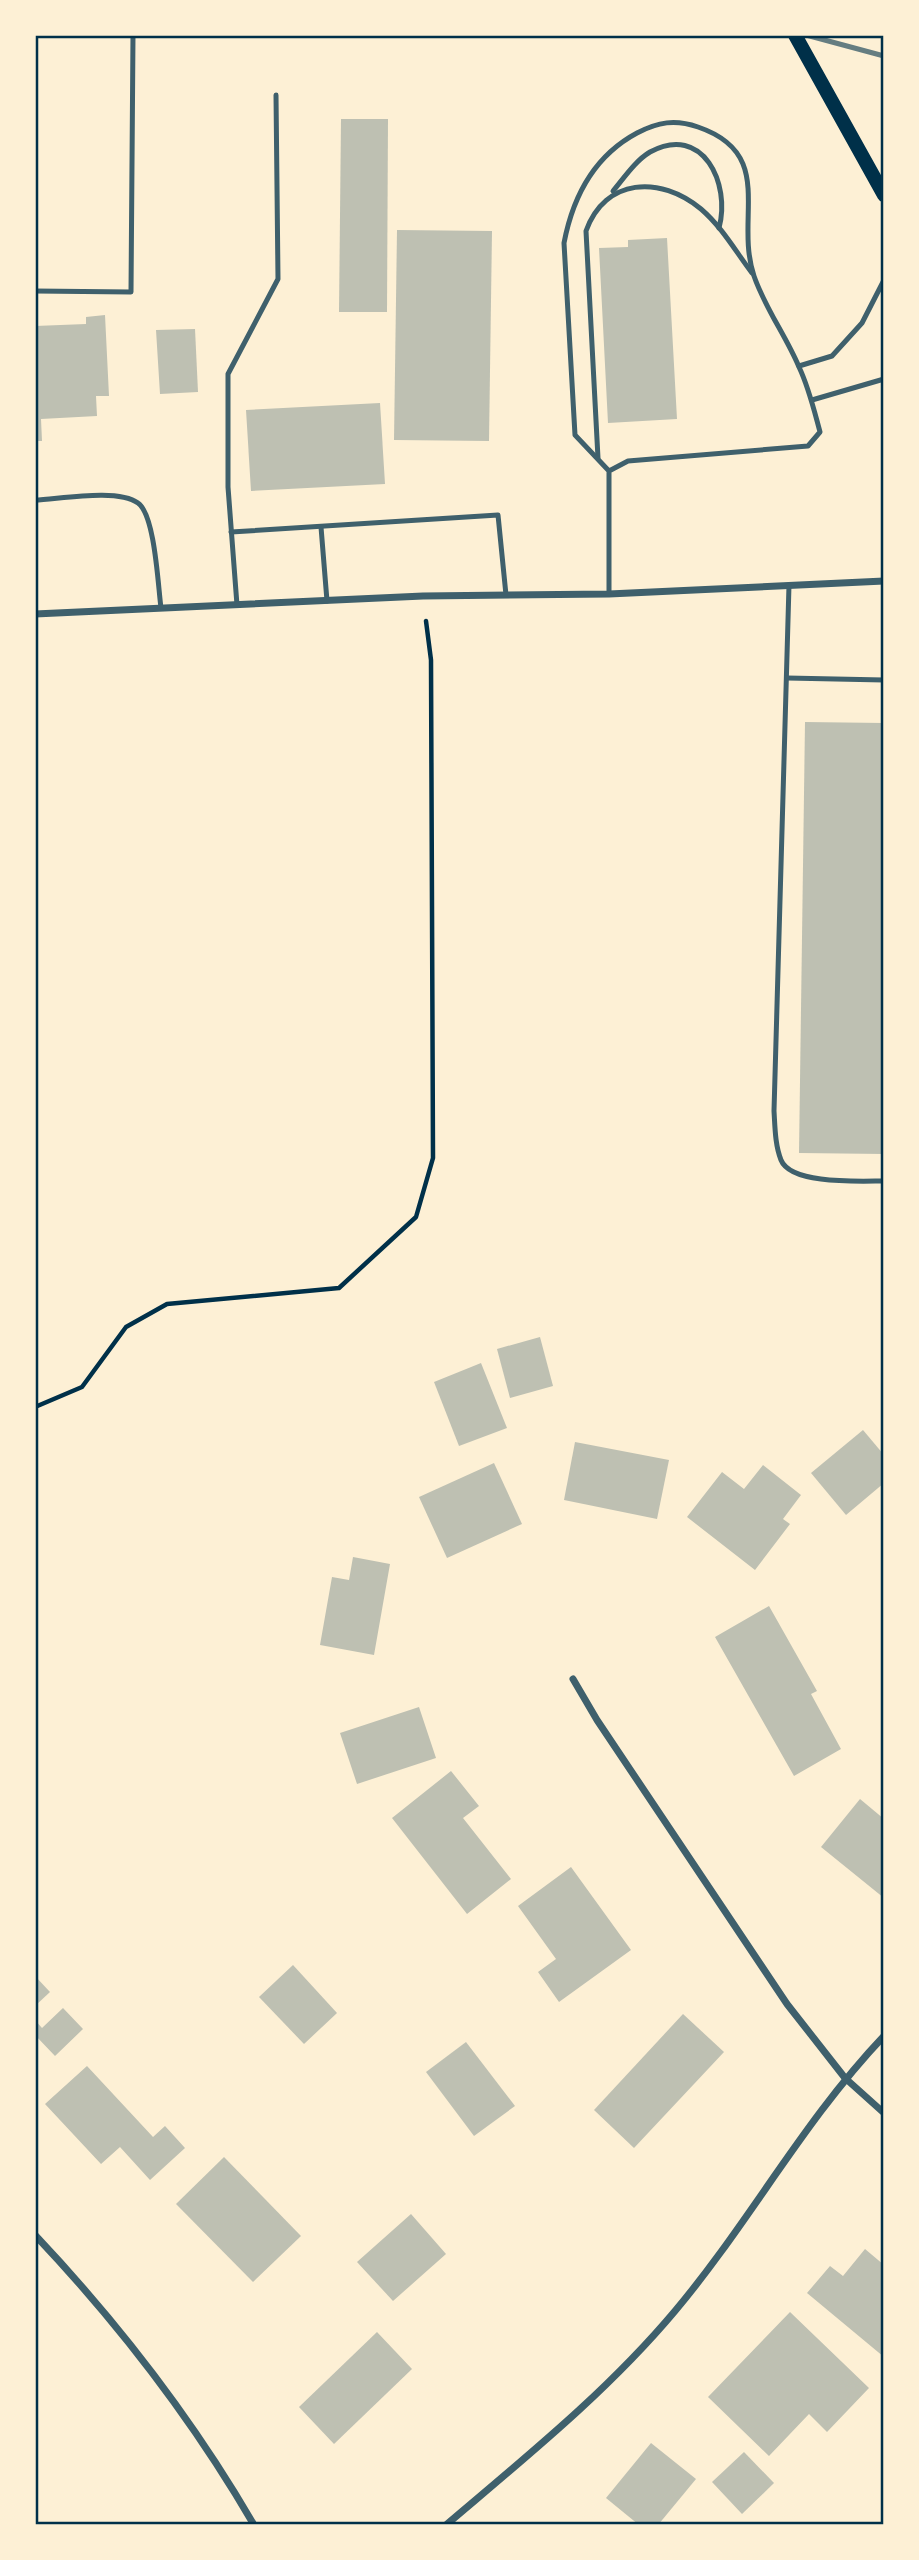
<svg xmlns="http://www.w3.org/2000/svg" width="919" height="2560" font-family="Barlow,sans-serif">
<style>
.building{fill:#bec0b2}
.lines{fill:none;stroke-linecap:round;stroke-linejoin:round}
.path{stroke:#003049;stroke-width:4.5}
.service{stroke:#3f606c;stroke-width:5}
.minor{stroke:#3f606c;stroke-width:7}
.secondary{stroke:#003049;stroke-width:14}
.rail{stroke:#657d81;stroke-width:5}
.neatline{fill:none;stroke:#003049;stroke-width:2.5}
</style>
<rect width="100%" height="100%" fill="#fdf0d5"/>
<g class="building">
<path d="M341,119H388L387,312H339Z"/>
<path d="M397,230L492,231L489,441L394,440Z"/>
<path d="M667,238L677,419L608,423L599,248L628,247V240Z"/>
<path d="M105,315L109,396H96L97,416L41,419L42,441H35V326L86,324V317Z"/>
<path d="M195,329L198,392L160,394L156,330Z"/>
<path d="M380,403L385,484L251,491L246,410Z"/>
<path d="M805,722L884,723V1154L799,1153Z"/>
<path d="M540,1337L553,1386L510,1398L497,1349Z"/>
<path d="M481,1363L507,1428L459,1446L434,1382Z"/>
<path d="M863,1430L884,1455V1483L846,1515L811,1473Z"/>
<path d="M575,1442L669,1460L657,1519L564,1500Z"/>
<path d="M494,1463L522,1524L447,1558L419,1497Z"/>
<path d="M763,1465L801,1495L783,1519L790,1524L755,1570L687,1517L722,1472L744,1489Z"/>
<path d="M353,1557L390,1564L374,1655L320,1645L332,1577L349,1580Z"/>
<path d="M769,1606L817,1691L811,1694L841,1749L794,1776L715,1637Z"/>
<path d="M419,1707L436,1758L357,1784L340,1733Z"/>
<path d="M451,1771L479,1806L463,1818L511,1879L467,1914L392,1818Z"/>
<path d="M860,1799L884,1819V1898L821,1847Z"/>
<path d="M571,1867L631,1950L559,2002L538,1972L556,1959L518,1906Z"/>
<path d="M293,1965L337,2013L304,2044L259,1997Z"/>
<path d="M35,1976L50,1992L35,2006Z"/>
<path d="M63,2008L83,2029L55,2056L35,2035V2020L42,2028Z"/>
<path d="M683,2014L724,2052L634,2148L594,2110Z"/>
<path d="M466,2042L515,2106L474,2136L426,2072Z"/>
<path d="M87,2066L153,2137L165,2126L185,2148L150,2180L120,2147L101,2164L45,2104Z"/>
<path d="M224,2157L301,2236L253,2282L176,2204Z"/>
<path d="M411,2214L446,2254L393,2301L357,2262Z"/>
<path d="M865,2249L884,2265V2357L807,2293L830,2266L843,2276Z"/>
<path d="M790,2312L869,2388L827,2432L809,2414L769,2456L708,2397Z"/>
<path d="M377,2332L412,2369L334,2444L299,2407Z"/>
<path d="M651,2443L696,2479L658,2525H639L606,2498Z"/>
<path d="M744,2452L774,2483L742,2514L712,2482Z"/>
</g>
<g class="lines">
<path class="path" d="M35,1407L82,1387L126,1327L167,1304L339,1288L416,1217L433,1158L431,660L426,621"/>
<g class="service">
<path d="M613,191C624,178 635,161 650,152C703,123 731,184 719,228"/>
<path d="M35,291L131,292L133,35"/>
<path d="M799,366L832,356L862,323L884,280"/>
<path d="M812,400L884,379"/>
<path d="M598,458L586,231C605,178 660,175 701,209C722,227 736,252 752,273"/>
<path d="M609,471L628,461L808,446L820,432C814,410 809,388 799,367C786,336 765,308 754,276C734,217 777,154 698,127C675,119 658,122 637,133C594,156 573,196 564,243L575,435L609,471V594"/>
<path d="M35,500C60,499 118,488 138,503C155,515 158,586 161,608"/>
<path d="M321,527L327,601"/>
<path d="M231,532L498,515L506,595"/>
<path d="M789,585L774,1111C775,1127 775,1145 781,1160C791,1185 861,1181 884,1181"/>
<path d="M237,605L228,487V374L278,279L276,95"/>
<path d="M787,678L884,680"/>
</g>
<g class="minor">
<path d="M35,614L423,596L609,594L884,581"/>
<path d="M573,1679L597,1720L787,2004L845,2078L884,2113"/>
<path d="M35,2235C119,2324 193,2420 254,2525"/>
<path d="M446,2525C526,2457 608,2391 675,2311C749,2223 804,2120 884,2036"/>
</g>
<path class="secondary" d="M795,35L884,195"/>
<path class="rail" d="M806,35L884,56"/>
</g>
<rect width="919" height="2560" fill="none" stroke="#fdf0d5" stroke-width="74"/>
<rect x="37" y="37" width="845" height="2486" class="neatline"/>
</svg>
